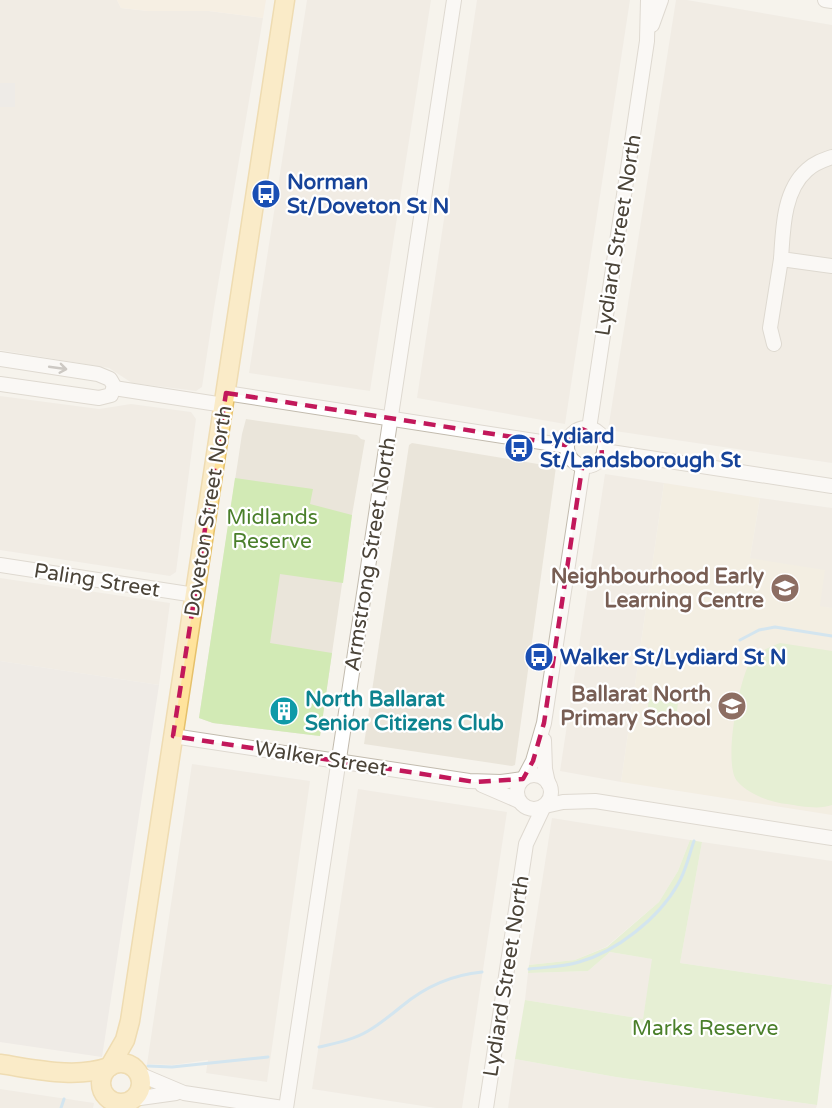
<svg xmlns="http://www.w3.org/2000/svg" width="832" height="1108" font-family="'Varela Round',sans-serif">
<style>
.residential{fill:#eae5da}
.commercial{fill:#f7ead8}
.industrial{fill:#e6e2dd}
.education{fill:#efe8d6}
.green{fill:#d2eab5}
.parking{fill:#e5e3e0}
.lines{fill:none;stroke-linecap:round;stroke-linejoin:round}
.stream{stroke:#a9d4f2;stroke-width:3}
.minor-casing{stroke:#c2bbae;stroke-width:16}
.major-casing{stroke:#e6c16a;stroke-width:21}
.minor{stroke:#fff;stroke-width:14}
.major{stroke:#ffe39c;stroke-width:18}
.oneway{stroke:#9c9892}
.marked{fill:none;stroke:#c2185b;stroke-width:4.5;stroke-dasharray:12 8;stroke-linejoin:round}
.labels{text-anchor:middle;stroke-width:4.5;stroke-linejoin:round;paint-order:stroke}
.transit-label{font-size:21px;font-weight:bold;fill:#164399;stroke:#fff;text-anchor:start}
.street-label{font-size:21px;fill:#4b4439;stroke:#fff}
.park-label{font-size:21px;fill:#4a7f2a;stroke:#fff}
.education-label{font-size:21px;font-weight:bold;fill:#785e54;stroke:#fff;text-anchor:end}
.culture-label{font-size:21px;font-weight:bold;fill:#0d838f;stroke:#fff;text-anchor:start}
</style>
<rect width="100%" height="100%" fill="#f6f3ec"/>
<g class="residential">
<path d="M0,0H117L121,8L148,11H209L263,18L214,308L202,387L196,391L132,383L109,368L0,350Z"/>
<path d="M307,0H431L370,391L249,373Z"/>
<path d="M477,0H630L565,424L417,398Z"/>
<path d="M676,0H687L832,25V463L608,430Z"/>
<path d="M0,396L99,409L131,404L191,412L196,419L176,572L170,576L0,550Z"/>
<path d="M246,419L357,435L361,439L365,440L352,515L320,736L213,723L199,718L242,434Z"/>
<path d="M412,443L556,467L515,765L512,766L364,744L409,445Z"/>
<path d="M605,474L664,483L621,782L560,771Z"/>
<path d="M760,498L832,508V608L820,607L750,558Z"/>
<path d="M0,578L170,603L159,685L0,661Z"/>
<path d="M192,764L310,781L267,1082L206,1073L208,1060L173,1065L147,1064Z"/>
<path d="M358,789L507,812L462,1108H436L312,1089Z"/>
<path d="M552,818L690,840L678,871L659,902L606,947L575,960L529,965Z"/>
<path d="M702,842L832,861V985L680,963Z"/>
<path d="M610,952L653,959L643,1019L525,1000L528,973L588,971Z"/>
<path d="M515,1059L616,1077L817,1105L816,1108H508Z"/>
<path d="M0,1089L94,1103L93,1108H0Z"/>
</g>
<path class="commercial" d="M117,0H266L263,18L209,11H148L121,8Z"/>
<path class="industrial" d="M0,661L159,685L102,1057L0,1042Z"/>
<path class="education" d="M664,483L760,498L750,558L825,570L820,606L832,608V815L621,782Z"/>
<g class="green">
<path d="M235,478L313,489L310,504L352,515L343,583L280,574L270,643L332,653L320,736L213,723L199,718Z"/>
<path d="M780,643L832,651V805C819,810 800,806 787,804C770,802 750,795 738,782C722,767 739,680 750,662C757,652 770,647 780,643Z"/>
<path d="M649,699L678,703L676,718L647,714Z"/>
<path d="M690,840L702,842L680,963L832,985L817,1105L616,1077L515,1059L525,1000L643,1019L652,959L610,952L588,971L528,973L529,965L575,960L607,947L659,902L678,871Z"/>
</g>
<rect class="parking" x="0" y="83" width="15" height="24"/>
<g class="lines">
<g class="stream">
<path d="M740,640L759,630L775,627L832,636"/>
<path d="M529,969C546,967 563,967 579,962C616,952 659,918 678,884C686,871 689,855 694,841"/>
<path d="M319,1047C336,1043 353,1040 368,1031C380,1024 391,1015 402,1006C426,986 451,975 482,972"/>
<path d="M148,1066L172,1067L268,1057"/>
<path d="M61,1108L64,1099"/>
</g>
<g class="minor-casing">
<g id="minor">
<path d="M825,0L832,1"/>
<path d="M652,25L661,0"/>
<path d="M832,157C823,160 814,163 807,170C783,191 783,230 781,259L832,266"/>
<path d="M774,344L770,328L781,259"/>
<path d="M0,359L98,374L110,379L114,386L111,395L99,398L0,384"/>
<path d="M114,388L224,405"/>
<path d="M226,393L567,446"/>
<circle cx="586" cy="447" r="19"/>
<path d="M589,429L647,41L648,0"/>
<path d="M604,451L832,486"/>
<path d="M0,565L195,595"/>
<path d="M173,736L469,781L501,782L523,779"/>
<path d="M544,740L545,769L548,783"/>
<circle cx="534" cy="792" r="17"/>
<path d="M524,778L533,761L544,723L583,466"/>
<path d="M482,785L519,801"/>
<path d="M545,806L563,802L595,801L832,838"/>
<path d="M139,1074L184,1093L283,1108"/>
<path d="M133,1099L176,1093"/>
<path d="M286,1108L454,0"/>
<path d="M486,1108L526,844L544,806"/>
</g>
</g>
<g class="major-casing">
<g id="major">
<circle cx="121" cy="1083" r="20"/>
<path d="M0,1064C35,1069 75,1079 109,1067"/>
<path d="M110,1066L125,1040L130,1021L285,0"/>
</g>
</g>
<use href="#minor" class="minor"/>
<use href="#major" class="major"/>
</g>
<defs><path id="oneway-shaft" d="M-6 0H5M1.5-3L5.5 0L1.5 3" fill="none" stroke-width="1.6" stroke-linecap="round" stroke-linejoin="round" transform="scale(1.5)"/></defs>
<use class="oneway" href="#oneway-shaft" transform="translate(58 368) rotate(8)"/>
<path d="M0 0H832V1108H0ZM226,393L565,445L582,429L601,437L602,457L582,468L544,723L533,761L523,779L475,782L173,736Z" fill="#f6f3ec" fill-opacity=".55" fill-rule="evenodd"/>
<path class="marked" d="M226,393L565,445L582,429L601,437L602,457L582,468L544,723L533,761L523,779L475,782L173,736Z"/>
<defs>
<g id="bus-disc" transform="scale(1.5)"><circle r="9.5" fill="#1a4fb4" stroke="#fff"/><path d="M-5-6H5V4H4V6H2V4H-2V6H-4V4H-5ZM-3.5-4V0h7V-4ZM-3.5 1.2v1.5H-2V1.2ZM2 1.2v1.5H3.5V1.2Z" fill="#fff"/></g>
<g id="school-disc" transform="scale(1.5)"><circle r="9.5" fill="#8d6e63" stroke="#fff"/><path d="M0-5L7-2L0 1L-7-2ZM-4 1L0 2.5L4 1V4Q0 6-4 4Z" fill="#fff"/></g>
<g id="building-disc" transform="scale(1.5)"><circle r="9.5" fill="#0f9aa8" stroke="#fff"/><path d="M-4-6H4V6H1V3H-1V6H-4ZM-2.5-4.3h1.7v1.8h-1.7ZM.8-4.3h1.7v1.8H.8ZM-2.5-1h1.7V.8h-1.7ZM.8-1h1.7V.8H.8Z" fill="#fff"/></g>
</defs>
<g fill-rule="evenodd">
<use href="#bus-disc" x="266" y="194"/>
<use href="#bus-disc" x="519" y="448"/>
<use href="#school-disc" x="785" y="588"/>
<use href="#bus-disc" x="539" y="657"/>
<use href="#school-disc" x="732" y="706"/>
<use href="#building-disc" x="284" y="711"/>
</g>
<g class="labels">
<g class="transit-label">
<text x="287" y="189">Norman<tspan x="287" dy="24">St/Doveton St N</tspan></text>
<text x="540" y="443">Lydiard<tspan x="540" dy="24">St/Landsborough St</tspan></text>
<text x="560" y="664">Walker St/Lydiard St N</text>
</g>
<g class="street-label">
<text transform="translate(618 235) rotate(-81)" y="7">Lydiard Street North</text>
<text transform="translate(208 511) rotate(-81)" y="7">Doveton Street North</text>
<text transform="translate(370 554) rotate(-81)" y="7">Armstrong Street North</text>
<text transform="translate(97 580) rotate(9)" y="7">Paling Street</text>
<text transform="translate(321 758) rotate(9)" y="7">Walker Street</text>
<text transform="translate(506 976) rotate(-81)" y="7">Lydiard Street North</text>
</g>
<g class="park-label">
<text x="272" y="524">Midlands<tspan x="272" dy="24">Reserve</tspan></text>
<text x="705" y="1035">Marks Reserve</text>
</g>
<g class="education-label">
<text x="764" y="583">Neighbourhood Early<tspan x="764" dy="24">Learning Centre</tspan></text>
<text x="711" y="701">Ballarat North<tspan x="711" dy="24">Primary School</tspan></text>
</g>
<g class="culture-label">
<text x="305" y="706">North Ballarat<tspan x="305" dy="24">Senior Citizens Club</tspan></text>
</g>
</g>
</svg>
